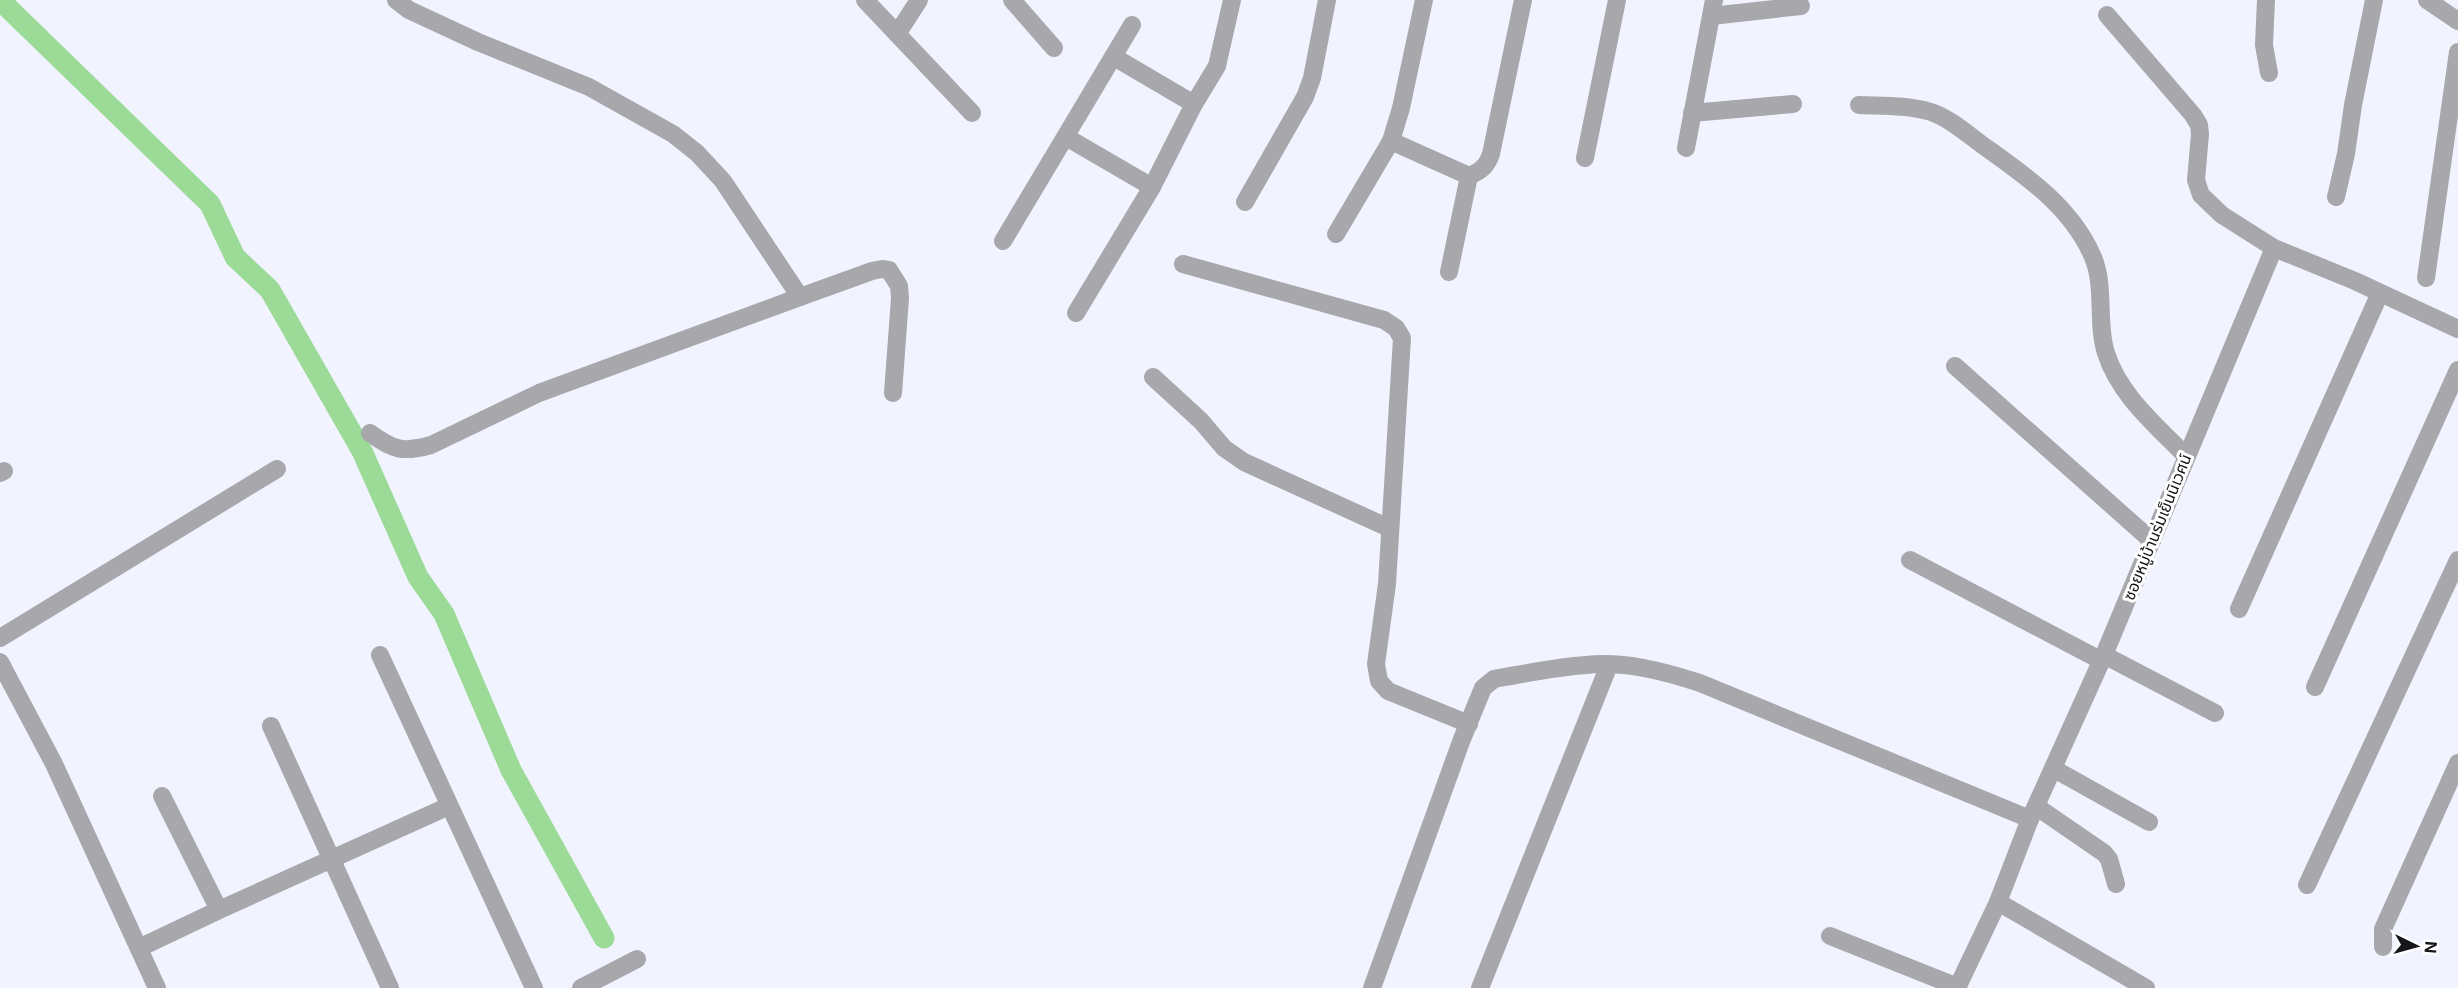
<svg xmlns="http://www.w3.org/2000/svg" width="2458" height="988" font-family="Inter,'Noto Sans Thai',sans-serif">
<style>
.lines{fill:none;stroke-linecap:round;stroke-linejoin:round}
.canal{stroke:#9cda98;stroke-width:21}
.minor{stroke:#a7a7ac;stroke-width:18}
.labels{text-anchor:middle;stroke-width:6;stroke-linejoin:round;paint-order:stroke}
.street-label{font-size:16px;fill:#151619;stroke:#fff}
</style>
<rect width="100%" height="100%" fill="#f1f4ff"/>
<g class="lines">
<path class="canal" d="M0,0L210,204L235,257L270,290L362,451L418,577L444,614L511,770L604,938"/>
<g class="minor">
<path d="M396,0L409,10L478,42L589,87L673,134L697,153L723,181L800,297L872,271L882,269L889,270L899,286L900,298L893,393"/>
<path d="M865,0L972,113"/>
<path d="M1012,0L1054,48"/>
<path d="M1424,0L1401,108L1391,141L1469,176C1481,171 1487,166 1491,154L1523,0"/>
<path d="M2266,0L2264,45L2269,73"/>
<path d="M2427,0L2458,21"/>
<path d="M2107,15L2193,115L2199,125L2200,134L2196,180L2201,195L2222,215L2274,248"/>
<path d="M1711,16L1801,6"/>
<path d="M897,34L919,0"/>
<path d="M1114,57L1194,104"/>
<path d="M1859,105C1882,106 1908,105 1931,112C1949,118 1966,133 1981,144C2023,174 2070,205 2092,255C2106,285 2096,322 2106,353C2119,395 2157,426 2186,456"/>
<path d="M1692,113L1793,104"/>
<path d="M1066,137L1152,187L1194,104L1217,66L1232,0"/>
<path d="M1686,148L1714,0"/>
<path d="M1585,158L1617,0"/>
<path d="M2336,197L2346,154L2353,105L2374,0"/>
<path d="M1245,202L1305,97L1312,78L1327,0"/>
<path d="M1336,234L1391,141"/>
<path d="M1003,241L1132,25"/>
<path d="M1183,264L1384,320L1396,328L1402,338L1387,584L1376,664L1379,681L1388,691L1469,724"/>
<path d="M1449,272L1469,176"/>
<path d="M2426,278L2458,52"/>
<path d="M1076,313L1152,187"/>
<path d="M1955,366L2152,541"/>
<path d="M1153,377L1201,421L1224,448L1244,462L1389,528"/>
<path d="M370,433C393,450 403,453 431,445L539,393L800,297"/>
<path d="M0,473L4,471"/>
<path d="M1910,560L2102,661"/>
<path d="M2239,609L2380,293"/>
<path d="M0,638L277,469"/>
<path d="M380,655L534,988"/>
<path d="M2104,655L2215,713"/>
<path d="M0,662L54,764L157,988"/>
<path d="M2315,687L2458,370"/>
<path d="M271,726L390,988"/>
<path d="M2054,769L2149,822"/>
<path d="M2037,807L2104,853L2109,859L2116,884"/>
<path d="M2307,885L2458,560"/>
<path d="M1998,902L2146,988"/>
<path d="M219,910L449,806"/>
<path d="M1830,936L1958,987"/>
<path d="M2383,947V929L2458,763"/>
<path d="M139,948L219,910L162,796"/>
<path d="M581,988L637,959"/>
<path d="M1372,988L1462,739L1483,688L1494,679C1524,674 1555,667 1586,665C1625,661 1663,671 1700,683L2030,819"/>
<path d="M1480,988L1609,665"/>
<path d="M1957,988L1998,902L2030,819L2104,655L2274,248L2355,281L2458,329"/>
</g>
</g>
<g class="labels">
<g class="street-label">
<text transform="translate(2157 527) rotate(-68)" y="6">ซอยหมู่บ้านร่มเย็นนิเวศน์</text>
</g>
</g>
<g transform="translate(2416 946) rotate(95)" stroke="#ffffff" stroke-width="4.5" paint-order="stroke">
<path d="M0-4.5L10 22L0 15L-10 22Z" fill="#151619"/>
<text y="-9" font-size="16" font-weight="bold" text-anchor="middle" fill="#151619">N</text>
</g>
</svg>
